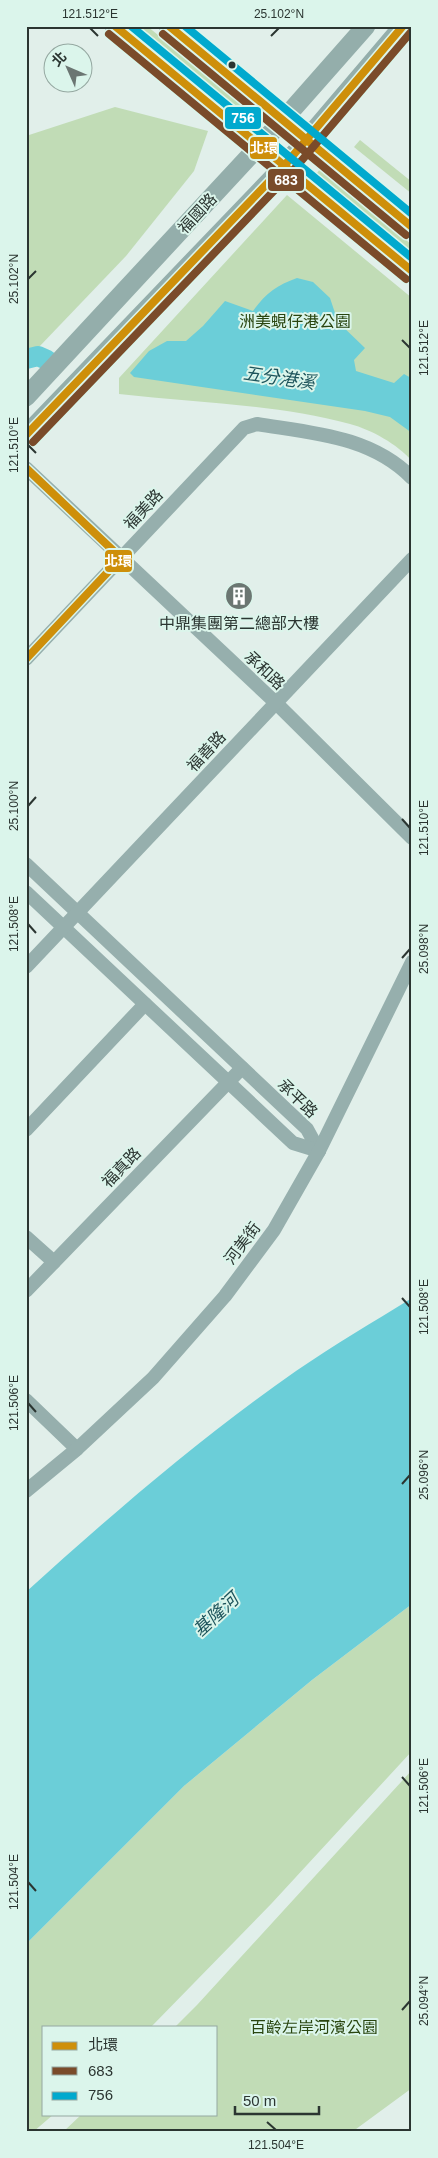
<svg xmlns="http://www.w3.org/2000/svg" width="438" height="2158" font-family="Arial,'Noto Sans TC',sans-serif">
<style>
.green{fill:#c1dcb6}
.water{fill:#6bced8}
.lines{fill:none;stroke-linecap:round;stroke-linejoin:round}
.stream{stroke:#6bced8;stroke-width:3}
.river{stroke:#6bced8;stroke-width:20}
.street{stroke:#96afad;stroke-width:14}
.secondary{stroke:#94aeab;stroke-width:19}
.primary{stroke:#9ab3ae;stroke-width:21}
.bus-1-casing{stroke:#dbf5eb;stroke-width:11}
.bus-2-casing{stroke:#dbf5eb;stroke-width:11}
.bus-3-casing{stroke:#dbf5eb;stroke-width:11}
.bus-1{stroke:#ce8f0a;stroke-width:8}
.bus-2{stroke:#7a4b2a;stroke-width:8}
.bus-3{stroke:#00a9ce;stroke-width:8}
.ticks{fill:none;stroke:#2b3531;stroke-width:2}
.bus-dot{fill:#2b3531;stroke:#dbf5eb;stroke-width:2}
.labels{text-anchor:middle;stroke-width:4;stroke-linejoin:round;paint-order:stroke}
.street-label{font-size:16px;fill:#2b3531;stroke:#dbf5eb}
.park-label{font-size:16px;fill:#29450f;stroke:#dbf5eb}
.poi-label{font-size:16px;fill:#2b3531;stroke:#dbf5eb}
.water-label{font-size:18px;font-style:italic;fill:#1d545b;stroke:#dbf5eb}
.line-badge{stroke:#dbf5eb;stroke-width:2}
.badge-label{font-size:14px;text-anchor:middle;font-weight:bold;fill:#fff}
.neatline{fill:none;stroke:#2b3531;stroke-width:2}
.ticks-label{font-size:12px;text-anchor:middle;fill:#2b3531}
</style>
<rect width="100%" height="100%" fill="#e1efea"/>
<g class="green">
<path d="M139,26H147L247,108L243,112Z"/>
<path d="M115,107L208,131L194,171L126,256L38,348L26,349V136Z"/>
<path d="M360,140L412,182V194L354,147Z"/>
<path d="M320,169L412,245V253L317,173Z"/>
<path d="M287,195L412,298V461C397,444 372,430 350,424C275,404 196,403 119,394V378Z"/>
<path d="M412,1604V1751L272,1903L151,2027H44V2114H54L33,2132H26V1944L184,1786L312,1680Z"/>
<path d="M412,1770V2088L352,2132H63L82,2114H216V2027H175L197,2005Z"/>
</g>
<g class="water">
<path d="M297,278L313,282L330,298L338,322L365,348L354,360L356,371L394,383L404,374L411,378L412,433L390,417L365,411L134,377L130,373L149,351L167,341H186L203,326L225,301L253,311C265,294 277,285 297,278Z"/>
<path d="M412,1298V1604L312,1680L184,1786L26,1944V1592C112,1514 201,1437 296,1371C334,1345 373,1322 412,1298Z"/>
</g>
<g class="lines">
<path class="stream" d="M26,369L38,356"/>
<path class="river" d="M26,359L38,356L47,360"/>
<g class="street">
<path d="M26,468L276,703L412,838"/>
<path d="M26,659L244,428L257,424C312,433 371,436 412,478"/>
<path d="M26,864L307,1129L319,1151"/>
<path d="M26,892L293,1143L319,1151"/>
<path d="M26,967L412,559"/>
<path d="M26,1130L145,1004"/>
<path d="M26,1237L54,1262"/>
<path d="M26,1291L242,1068"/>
<path d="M26,1400L77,1449"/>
<path d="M26,1491L77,1449L153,1378L225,1296L274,1230L319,1151L412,962"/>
</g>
<g class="secondary">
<path d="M26,397L283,120L366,26"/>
<path d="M26,435L284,166L403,26"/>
</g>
<g class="primary">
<path d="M115,26L412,271"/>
<path d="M169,26L412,227"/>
</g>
<g class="bus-1-casing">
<g id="bus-1">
<path d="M115,26L412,271"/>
<path d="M169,26L412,227"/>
<path d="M26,435L284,166L403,26"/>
<path d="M26,468L121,558L26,659"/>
</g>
</g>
<g class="bus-2-casing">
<g id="bus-2">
<path d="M109,34L406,279"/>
<path d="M163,34L406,235"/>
<path d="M33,442L291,173L411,32"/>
</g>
</g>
<g class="bus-3-casing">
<g id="bus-3">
<path d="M131,26L412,258"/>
<path d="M185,26L412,214"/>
</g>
</g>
<use href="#bus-1" class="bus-1"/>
<use href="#bus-2" class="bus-2"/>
<use href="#bus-3" class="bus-3"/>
</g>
<path class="ticks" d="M90,28L98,36M271,36L279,28M28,279L36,271M402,340L410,348M28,445L36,453M28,806L36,797M402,819L410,828M28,924L36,933M402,958L410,949M402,1298L410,1307M28,1403L36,1412M402,1484L410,1475M402,1777L410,1786M28,1882L36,1891M402,2010L410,2001M267,2122L276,2130"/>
<defs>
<g id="building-disc" transform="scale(1.4375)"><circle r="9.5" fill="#6b7672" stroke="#dbf5eb"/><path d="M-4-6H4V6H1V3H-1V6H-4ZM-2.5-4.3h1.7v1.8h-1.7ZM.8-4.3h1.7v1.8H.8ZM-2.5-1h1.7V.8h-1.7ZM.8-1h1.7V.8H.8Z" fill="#fff"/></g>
</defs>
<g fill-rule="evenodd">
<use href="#building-disc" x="239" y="596"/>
</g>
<circle class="bus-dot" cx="232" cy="65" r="4.5"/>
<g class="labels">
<g class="street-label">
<text transform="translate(197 213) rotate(-47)" y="6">福國路</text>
<text transform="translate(143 509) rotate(-47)" y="6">福美路</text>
<text transform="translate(265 670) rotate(43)" y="6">承和路</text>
<text transform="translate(206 751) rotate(-47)" y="6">福善路</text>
<text transform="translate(298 1098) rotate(44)" y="6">承平路</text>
<text transform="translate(121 1167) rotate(-46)" y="6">福真路</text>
<text transform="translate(242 1243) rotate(-53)" y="6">河美街</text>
</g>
<g class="park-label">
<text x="295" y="327">洲美蜆仔港公園</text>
<text x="314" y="2033">百齡左岸河濱公園</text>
</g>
<g class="poi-label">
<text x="239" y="629">中鼎集團第二總部大樓</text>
</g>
<g class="water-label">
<text transform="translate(279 378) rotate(8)" y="6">五分港溪</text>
<text transform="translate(216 1615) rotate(-43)" y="6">基隆河</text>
</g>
</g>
<g class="line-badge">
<rect x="224" y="106" width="38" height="24" rx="5" fill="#00a9ce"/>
<rect x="249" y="136" width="29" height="24" rx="5" fill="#ce8f0a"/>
<rect x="267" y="168" width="38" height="24" rx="5" fill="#7a4b2a"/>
<rect x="104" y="549" width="29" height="24" rx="5" fill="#ce8f0a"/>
</g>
<g class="badge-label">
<text x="243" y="123">756</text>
<text x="264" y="153">北環</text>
<text x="286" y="185">683</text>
<text x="118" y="566">北環</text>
</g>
<rect width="438" height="2158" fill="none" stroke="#dbf5eb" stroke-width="55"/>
<rect x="42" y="2026" width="175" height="90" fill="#dbf5eb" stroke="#95a8a1"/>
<rect x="52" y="2042" width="25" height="8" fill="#ce8f0a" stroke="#95a8a1"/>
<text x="88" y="2050" font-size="15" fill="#2b3531">北環</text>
<rect x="52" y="2067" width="25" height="8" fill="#7a4b2a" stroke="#95a8a1"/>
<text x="88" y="2076" font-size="15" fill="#2b3531">683</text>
<rect x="52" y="2092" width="25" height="8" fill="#00a9ce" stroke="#95a8a1"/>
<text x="88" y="2100" font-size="15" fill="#2b3531">756</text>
<g transform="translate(68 68) rotate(315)"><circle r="24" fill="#dbf5eb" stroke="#95a8a1"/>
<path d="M0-4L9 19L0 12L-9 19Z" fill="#6b7672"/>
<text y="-8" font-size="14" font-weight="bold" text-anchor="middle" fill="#2b3531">北</text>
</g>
<path d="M235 2106v8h84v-8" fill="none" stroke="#2b3531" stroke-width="2.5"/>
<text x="243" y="2106" font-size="15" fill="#2b3531" stroke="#dbf5eb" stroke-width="4" paint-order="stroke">50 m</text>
<rect x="28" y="28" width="382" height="2102" class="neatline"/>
<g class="ticks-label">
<text x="90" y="18">121.512°E</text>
<text x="279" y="18">25.102°N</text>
<text transform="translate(14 279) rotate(-90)" y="4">25.102°N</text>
<text transform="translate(424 348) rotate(-90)" y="4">121.512°E</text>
<text transform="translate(14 445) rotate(-90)" y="4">121.510°E</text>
<text transform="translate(14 806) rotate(-90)" y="4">25.100°N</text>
<text transform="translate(424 828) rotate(-90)" y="4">121.510°E</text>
<text transform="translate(14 924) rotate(-90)" y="4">121.508°E</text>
<text transform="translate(424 949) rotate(-90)" y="4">25.098°N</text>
<text transform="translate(424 1307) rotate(-90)" y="4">121.508°E</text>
<text transform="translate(14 1403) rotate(-90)" y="4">121.506°E</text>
<text transform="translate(424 1475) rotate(-90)" y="4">25.096°N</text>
<text transform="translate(424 1786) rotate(-90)" y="4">121.506°E</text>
<text transform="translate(14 1882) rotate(-90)" y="4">121.504°E</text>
<text transform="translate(424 2001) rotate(-90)" y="4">25.094°N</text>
<text x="276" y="2149">121.504°E</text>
</g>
</svg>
